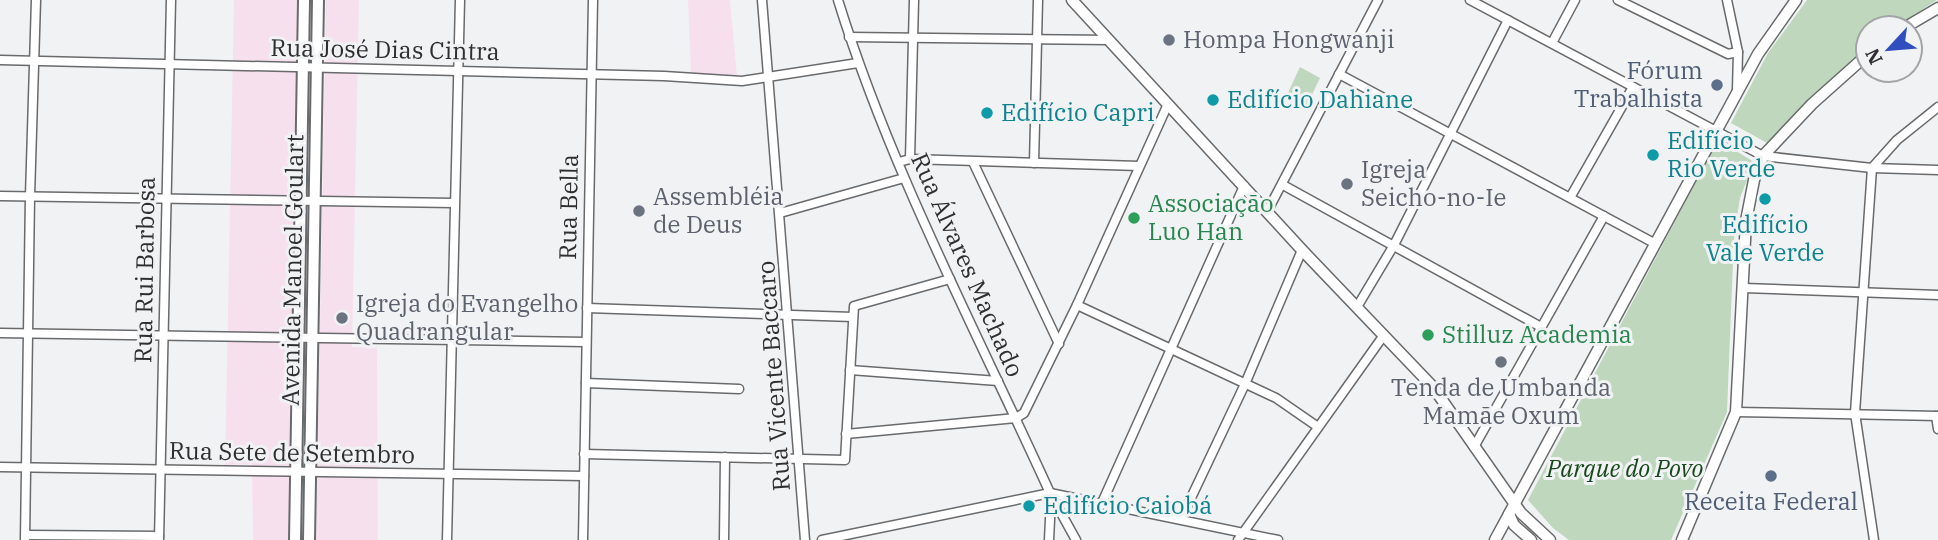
<svg xmlns="http://www.w3.org/2000/svg" width="1938" height="540" font-family="'IBM Plex Serif',serif">
<style>
.commercial{fill:#f7e0ed}
.green{fill:#bed7bd}
.lines{fill:none;stroke-linecap:round;stroke-linejoin:round}
.minor-casing{stroke:#696a6c;stroke-width:11}
.tertiary-casing{stroke:#696a6c;stroke-width:13}
.secondary-casing{stroke:#696a6c;stroke-width:14}
.minor{stroke:#fff;stroke-width:8}
.tertiary{stroke:#fff;stroke-width:10}
.secondary{stroke:#fff;stroke-width:10}
.worship-dot{fill:#6b7280;stroke:#f1f2f4;stroke-width:2.5}
.service-dot{fill:#5c6f8a;stroke:#f1f2f4;stroke-width:2.5}
.culture-dot{fill:#0f9aa8;stroke:#f1f2f4;stroke-width:2.5}
.leisure-dot{fill:#2e9e5b;stroke:#f1f2f4;stroke-width:2.5}
.labels{text-anchor:middle;stroke-width:6;stroke-linejoin:round;paint-order:stroke}
.worship-label{font-size:24px;fill:#5b616d;stroke:#f1f2f4;text-anchor:start}
.street-label{font-size:24px;fill:#2f2f30;stroke:#f1f2f4}
.service-label{font-size:24px;fill:#4e5e75;stroke:#f1f2f4;text-anchor:end}
.culture-label{font-size:24px;fill:#0d838f;stroke:#f1f2f4;text-anchor:start}
.leisure-label{font-size:24px;fill:#27864d;stroke:#f1f2f4;text-anchor:start}
.park-label{font-size:24px;font-style:italic;fill:#18491c;stroke:#f1f2f4}
</style>
<rect width="100%" height="100%" fill="#f1f2f4"/>
<g class="commercial">
<path d="M234,0H299L291,540H253L252,464L225,465Z"/>
<path d="M326,0H359L352,347L377,348L378,540H316Z"/>
<path d="M688,0H730L737,77L691,73Z"/>
</g>
<g class="green">
<path d="M1807,0H1937L1894,28H1868V46L1806,101L1767,143L1731,123L1768,53Z"/>
<path d="M1300,67L1320,78L1305,109L1285,99Z"/>
<path d="M1718,140L1754,162L1740,198L1734,237L1727,412L1671,540H1569L1553,528L1528,500Z"/>
</g>
<g class="lines">
<g class="minor-casing">
<g id="minor">
<path d="M762,0L805,540"/>
<path d="M838,0C891,171 976,330 1050,493L1076,540"/>
<path d="M1470,0L1763,156L1872,168L1938,170"/>
<path d="M1618,0L1728,54L1738,52"/>
<path d="M1727,0L1738,52L1737,90"/>
<path d="M849,37L1109,40"/>
<path d="M1552,43L1575,0"/>
<path d="M0,60L664,76L742,81L858,63"/>
<path d="M1339,74L1654,243"/>
<path d="M910,159L914,0"/>
<path d="M899,162L910,159L1139,166"/>
<path d="M973,162L1059,344"/>
<path d="M1034,163L1038,0"/>
<path d="M1283,185L1541,327"/>
<path d="M0,196L454,203"/>
<path d="M1571,196L1633,87"/>
<path d="M1267,212L1378,0"/>
<path d="M780,213L904,178"/>
<path d="M1744,288L1938,295"/>
<path d="M1077,305L1276,398L1318,427"/>
<path d="M1357,307L1394,245L1508,20"/>
<path d="M587,308L853,317"/>
<path d="M0,333L586,342"/>
<path d="M850,370L998,381"/>
<path d="M586,383L739,389"/>
<path d="M1736,412L1938,416"/>
<path d="M1936,416L1938,429"/>
<path d="M846,434L1016,418L1024,413L1077,305L1168,104"/>
<path d="M1474,447L1604,216"/>
<path d="M584,454L845,460L854,306L950,279"/>
<path d="M0,467L584,476"/>
<path d="M1101,505L1244,186"/>
<path d="M1181,519L1245,384L1302,250"/>
<path d="M26,535L159,536"/>
<path d="M25,540L30,196L36,0"/>
<path d="M159,540L171,0"/>
<path d="M447,540L460,0"/>
<path d="M583,540L593,0"/>
<path d="M724,540L725,457"/>
<path d="M822,540L1050,493L1278,540"/>
<path d="M1049,540L1051,499"/>
<path d="M1238,540L1384,335"/>
<path d="M1874,540L1855,413L1872,168L1897,140L1938,107"/>
</g>
</g>
<g class="tertiary-casing">
<g id="tertiary">
<path d="M1072,0L1302,250L1433,387L1521,513L1550,540"/>
<path d="M1904,28L1938,8"/>
<path d="M1509,514L1514,525L1531,540"/>
<path d="M1495,540L1758,54L1796,0"/>
<path d="M1682,540L1736,412L1746,221L1754,180L1763,156L1812,104L1868,54"/>
</g>
</g>
<g class="secondary-casing">
<g id="secondary">
<path d="M295,540L304,0"/>
<path d="M309,540L318,0"/>
</g>
</g>
<use href="#minor" class="minor"/>
<use href="#tertiary" class="tertiary"/>
<use href="#secondary" class="secondary"/>
</g>
<g class="worship-dot">
<circle cx="1169" cy="40" r="7"/>
<circle cx="1347" cy="184" r="7"/>
<circle cx="639" cy="211" r="7"/>
<circle cx="342" cy="318" r="7"/>
<circle cx="1501" cy="362" r="7"/>
</g>
<g class="service-dot">
<circle cx="1717" cy="85" r="7"/>
<circle cx="1771" cy="476" r="7"/>
</g>
<g class="culture-dot">
<circle cx="1213" cy="100" r="7"/>
<circle cx="987" cy="113" r="7"/>
<circle cx="1653" cy="155" r="7"/>
<circle cx="1765" cy="199" r="7"/>
<circle cx="1029" cy="506" r="7"/>
</g>
<g class="leisure-dot">
<circle cx="1134" cy="218" r="7"/>
<circle cx="1428" cy="335" r="7"/>
</g>
<g class="labels">
<g class="worship-label">
<text x="1183" y="48">Hompa Hongwanji</text>
<text x="1361" y="178">Igreja<tspan x="1361" dy="28">Seicho-no-Ie</tspan></text>
<text x="653" y="205">Assembléia<tspan x="653" dy="28">de Deus</tspan></text>
<text x="356" y="312">Igreja do Evangelho<tspan x="356" dy="28">Quadrangular</tspan></text>
<text x="1501" y="396" text-anchor="middle">Tenda de Umbanda<tspan x="1501" dy="28">Mamãe Oxum</tspan></text>
</g>
<g class="street-label">
<text transform="translate(385 50) rotate(1)" y="8">Rua José Dias Cintra</text>
<text transform="translate(569 207) rotate(-89)" y="8">Rua Bella</text>
<text transform="translate(967 265) rotate(66)" y="8">Rua Álvares Machado</text>
<text transform="translate(145 270) rotate(-89)" y="8">Rua Rui Barbosa</text>
<text transform="translate(293 270) rotate(-89)" y="8">Avenida Manoel Goulart</text>
<text transform="translate(774 376) rotate(-94)" y="8">Rua Vicente Baccaro</text>
<text transform="translate(292 453) rotate(1)" y="8">Rua Sete de Setembro</text>
</g>
<g class="service-label">
<text x="1703" y="79">Fórum<tspan x="1703" dy="28">Trabalhista</tspan></text>
<text x="1771" y="510" text-anchor="middle">Receita Federal</text>
</g>
<g class="culture-label">
<text x="1227" y="108">Edifício Dahiane</text>
<text x="1001" y="121">Edifício Capri</text>
<text x="1667" y="149">Edifício<tspan x="1667" dy="28">Rio Verde</tspan></text>
<text x="1765" y="233" text-anchor="middle">Edifício<tspan x="1765" dy="28">Vale Verde</tspan></text>
<text x="1043" y="514">Edifício Caiobá</text>
</g>
<g class="leisure-label">
<text x="1148" y="212">Associação<tspan x="1148" dy="28">Luo Han</tspan></text>
<text x="1442" y="343">Stilluz Academia</text>
</g>
<g class="park-label">
<text x="1625" y="477">Parque do Povo</text>
</g>
</g>
<g transform="translate(1889 49) rotate(244)"><circle r="33" fill="#f1f2f4" stroke="#a3a4a6" stroke-width="2"/>
<path d="M0-5L12 26L0 18L-12 26Z" fill="#304ebe"/>
<text y="-10" font-size="19" font-weight="bold" text-anchor="middle" fill="#2f2f30">N</text>
</g>
</svg>
